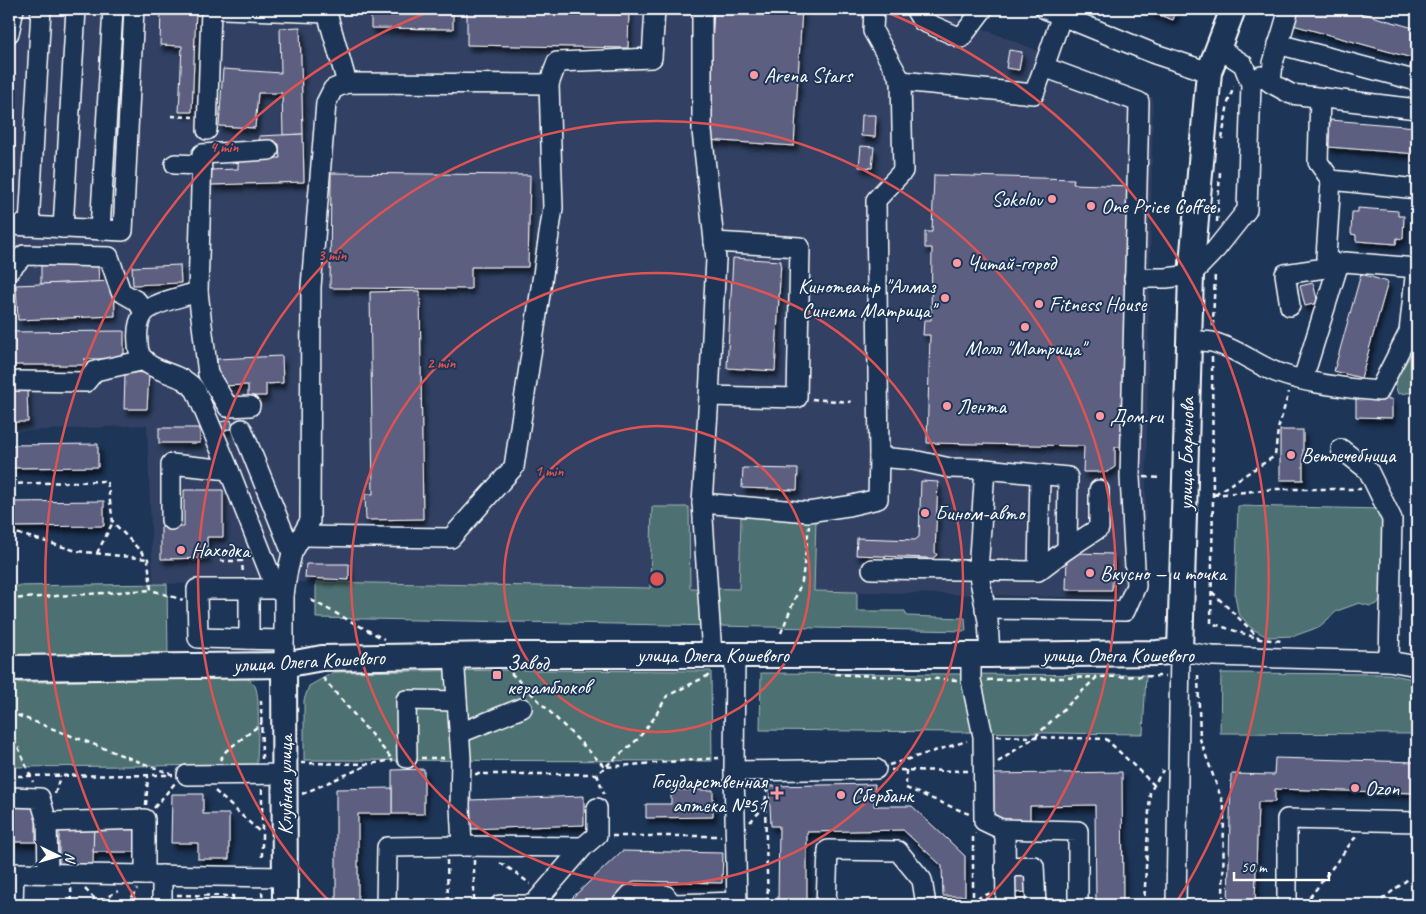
<svg xmlns="http://www.w3.org/2000/svg" width="1426" height="914" font-family="Caveat,sans-serif">
<style>
.built{fill:#304163}
.green{fill:#4d7172;stroke:#a6b8b8}
.building{fill:#5d5e80;stroke:#fff;filter:url(#shadow)}
.lines{fill:none;stroke-linecap:round;stroke-linejoin:round}
.minor-casing{stroke:#fff;stroke-width:22}
.major-casing{stroke:#fff;stroke-width:28}
.path{stroke:#fff;stroke-width:2.5;stroke-dasharray:5 4;stroke-linecap:butt}
.minor{stroke:#1d3557;stroke-width:19}
.major{stroke:#1d3557;stroke-width:24}
.ring{fill:none;stroke:#de5353;stroke-width:2.5}
.poi-dot{fill:#ff9aa2;stroke:#1d3557;stroke-width:2}
.labels{text-anchor:middle;stroke-width:4;stroke-linejoin:round;paint-order:stroke}
.poi-label{font-size:21px;fill:#fff;stroke:#1d3557;text-anchor:start}
.street-label{font-size:21px;fill:#fff;stroke:#1d3557}
.centre{fill:#de5353;stroke:#1d3557;stroke-width:2.5}
.ring-label{font-size:15px;text-anchor:middle;font-weight:bold;fill:#de5353;stroke:#1d3557;stroke-width:4;stroke-linejoin:round;paint-order:stroke}
</style>
<defs>
<filter id="shadow"><feDropShadow dx="3" dy="5.5" stdDeviation="2.5" flood-color="#0009"/></filter>
</defs>
<rect width="100%" height="100%" fill="#1d3557"/>
<filter id="ink" filterUnits="userSpaceOnUse"><feTurbulence type="fractalNoise" baseFrequency=".02" numOctaves="2"/><feDisplacementMap in="SourceGraphic" scale="10" xChannelSelector="R" yChannelSelector="G"/><feConvolveMatrix kernelMatrix="1 2 1 2 8 2 1 2 1" color-interpolation-filters="sRGB"/></filter>
<g filter="url(#ink)">
<path class="built" d="M9,9H935L1153,98L1144,599L689,588V507H652L651,588L316,582L153,584L147,425L9,432Z"/>
<g class="green">
<path d="M1417,345V392L1398,394L1394,382Z"/>
<path d="M1238,506L1383,509L1381,598L1377,604L1370,606L1359,603L1337,611L1319,627L1294,636L1267,637L1251,628L1238,613L1235,595Z"/>
<path d="M652,507H689L690,588L739,589L741,517L816,519L814,591L857,592V611H905L907,616L965,618L966,631L316,618V582L650,588Z"/>
<path d="M167,584L168,653L9,656V586Z"/>
<path d="M508,670L711,671L712,761L304,760V700L309,686L334,672Z"/>
<path d="M761,673L1146,675L1143,734L760,730Z"/>
<path d="M1221,673L1389,674L1417,680V734L1220,733Z"/>
<path d="M243,676C248,679 252,681 255,686C261,697 257,750 257,765L9,767V683Z"/>
</g>
<g class="building">
<path d="M161,9H196L192,112H179L182,46L160,45Z"/>
<path d="M371,9H453V29L371,28Z"/>
<path d="M467,9H629L628,48L467,45Z"/>
<path d="M714,9H802L794,146L707,140Z"/>
<path d="M1142,9H1177L1173,20Z"/>
<path d="M1298,9H1347L1417,29V69L1410,67L1412,58L1293,25Z"/>
<path d="M300,27L303,134L283,135L282,93H258L255,128L219,126L223,69L281,73L280,28Z"/>
<path d="M1009,50L1022,52L1019,70L1006,68Z"/>
<path d="M862,115H876L875,137L861,136Z"/>
<path d="M1330,120L1417,127V154L1328,147Z"/>
<path d="M303,134L304,182L211,185L210,170L238,169V159L280,158L279,144L260,145L259,136Z"/>
<path d="M861,146L874,147L872,168L859,167Z"/>
<path d="M331,173L530,175L528,267H471V289L330,288Z"/>
<path d="M934,175L1074,179L1073,184L1130,186L1124,447H1115V467L1107,472H1083L1084,446L927,443L930,335H923L924,320H931L932,248H925V232H932Z"/>
<path d="M1358,208L1398,211V216H1404L1403,239L1397,238L1396,244L1356,241V235L1351,234L1352,212H1358Z"/>
<path d="M733,258L781,261L775,371L727,368Z"/>
<path d="M41,263L98,266L99,282L41,284Z"/>
<path d="M180,265L181,283L133,285L132,267Z"/>
<path d="M1361,274L1388,282L1361,378L1334,371Z"/>
<path d="M114,281L115,316L18,320L16,285Z"/>
<path d="M1313,283L1318,303L1305,306L1300,286Z"/>
<path d="M420,291L423,519L366,520L365,494H373L370,292Z"/>
<path d="M124,331V359H84L85,365H9V332Z"/>
<path d="M282,356L283,383L266,384V396H248V385L218,386L217,359Z"/>
<path d="M125,372L149,373L147,409H124Z"/>
<path d="M9,389H27L28,422H9Z"/>
<path d="M1356,399H1392V418L1356,417Z"/>
<path d="M231,420L233,428L222,431L220,422Z"/>
<rect x="159" y="428" width="41" height="15"/>
<rect x="1280" y="430" width="23" height="50"/>
<path d="M98,444V467L9,468V445Z"/>
<path d="M743,468L798,469L797,490L742,488Z"/>
<path d="M921,481L938,482L935,552L937,555L929,561L927,558L856,555L857,538L915,540L919,537Z"/>
<path d="M184,490H223V537H207V558L161,559V527H184Z"/>
<path d="M104,501V526L9,527V502Z"/>
<path d="M1075,553L1113,554L1112,590H1066L1067,556H1075Z"/>
<rect x="1413" y="556" width="4" height="30"/>
<path d="M306,564H349V580L305,578Z"/>
<path d="M1275,758L1417,762V793L1275,789V802H1258L1255,905H1228L1231,774L1274,775Z"/>
<path d="M424,769V814H392V770Z"/>
<path d="M1122,772L1123,905H1096L1095,805L1030,806V823H993L992,774Z"/>
<path d="M875,784L874,806H912L965,856V896H943L942,866L903,830L807,832V903L778,901L779,826H771L769,786Z"/>
<path d="M392,788V814H358V905H336V789Z"/>
<path d="M671,790H713V817L646,818V804H671Z"/>
<path d="M172,794H203V814H229V859H198V843H171Z"/>
<path d="M584,796V825L470,829L469,800Z"/>
<rect x="9" y="805" width="27" height="37"/>
<path d="M59,827H94L93,864H59Z"/>
<path d="M94,827H137V852H93Z"/>
<path d="M622,851L723,853L722,883L634,881L606,905H571V899Z"/>
<path d="M1030,874L1031,892L1011,893L1010,875Z"/>
</g>
<g class="lines">
<g class="minor-casing">
<g id="minor">
<path d="M224,9L327,13L347,83"/>
<path d="M702,9V131L716,259L709,396L702,503L712,655"/>
<path d="M874,9L873,31L901,81L903,171L876,200L879,457L913,460L950,468L985,469L978,571L988,621L990,655"/>
<path d="M915,9L922,21L961,38L983,9"/>
<path d="M1045,9L1155,54L1209,72"/>
<path d="M9,33L14,9"/>
<path d="M1278,44L1417,81"/>
<path d="M1261,76L1271,83L1273,63L1289,9"/>
<path d="M901,81L1034,94L1044,67"/>
<path d="M1271,83L1291,94L1417,109"/>
<path d="M1320,98L1318,162L1331,180L1417,189"/>
<path d="M207,130L211,9"/>
<path d="M175,164L201,165"/>
<path d="M1331,180L1326,257L1338,266"/>
<path d="M11,225L123,231L134,9"/>
<path d="M29,226L41,9"/>
<path d="M63,228L76,9"/>
<path d="M100,230L113,9"/>
<path d="M9,271L24,255L109,257L121,292L137,301L144,312"/>
<path d="M1134,278H1166L1191,275L1216,249L1247,210L1251,84L1243,64L1218,48"/>
<path d="M198,292C185,296 152,303 144,313C138,321 137,333 138,343C138,352 142,361 150,365C166,375 185,375 196,391L229,470L276,589L284,595"/>
<path d="M1290,306L1285,274L1338,266"/>
<path d="M1189,340C1197,341 1205,341 1212,342C1233,347 1251,361 1271,370C1298,382 1349,389 1379,391L1409,332L1416,268L1345,262L1338,266L1303,379"/>
<path d="M18,381L86,382L95,371L145,360"/>
<path d="M709,396L797,398L800,247L714,242"/>
<path d="M250,406L228,407L208,374L198,292L202,154L269,150"/>
<path d="M242,429L292,553"/>
<path d="M1341,449L1368,470L1392,519L1389,661"/>
<path d="M702,503L808,512L848,506L878,499L879,457"/>
<path d="M171,520V464L229,470"/>
<path d="M301,536L451,538L514,467L553,208L549,84L557,62L652,58L655,9"/>
<path d="M1067,549L1099,528V490"/>
<path d="M872,569L1038,571L1067,549L1068,477L985,469"/>
<path d="M1038,571L1040,475"/>
<path d="M249,589V639"/>
<path d="M276,589H197L198,638L284,640"/>
<path d="M985,609L1125,611L1136,586L1130,477L1139,102L1044,67L1062,15"/>
<path d="M971,654V680L983,736L984,821L1001,829L1005,836L1006,905"/>
<path d="M735,655L734,771L737,905"/>
<path d="M284,665V595L287,574L292,553L310,521L311,287L326,103L333,89L347,83L549,84"/>
<path d="M460,733L522,708"/>
<path d="M407,758L406,700L457,701"/>
<path d="M734,771L876,769"/>
<path d="M187,775L285,774"/>
<path d="M9,797L40,798L47,822"/>
<path d="M1001,829L1078,831V905"/>
<path d="M462,846L583,847"/>
<path d="M1005,867L1034,866L1036,905"/>
<path d="M48,873L47,822L145,819V875"/>
<path d="M673,904L737,902"/>
<path d="M13,905L14,873L285,877"/>
<path d="M162,905V875"/>
<path d="M386,905L387,847L462,846L460,806L461,758L454,656"/>
<path d="M500,905H533L583,847L597,835V808"/>
<path d="M621,905L630,895H665L673,905"/>
<path d="M826,905L828,850L898,851L922,880L926,905"/>
<path d="M1176,905L1180,651L1212,656L1389,661L1417,666"/>
<path d="M1287,905V819L1417,822"/>
</g>
</g>
<g class="major-casing">
<g id="major">
<path d="M284,665L285,905"/>
<path d="M9,668L284,665L322,658L499,655H990L1157,653L1180,651L1191,275L1209,72L1233,9"/>
</g>
</g>
<g class="path">
<path d="M171,116L193,117"/>
<path d="M1222,139L1228,103L1234,86"/>
<path d="M1412,204L1416,209L1413,252"/>
<path d="M1217,222L1220,172"/>
<path d="M1213,326L1215,272"/>
<path d="M1212,357L1213,495L1211,623L1260,639L1282,641"/>
<path d="M812,399L851,402"/>
<path d="M1144,477L1161,478"/>
<path d="M9,484L107,481L113,522L148,559L151,590L183,600"/>
<path d="M1215,494L1275,456L1278,429L1289,392"/>
<path d="M1213,495L1275,489H1361"/>
<path d="M9,531L77,551L147,559"/>
<path d="M97,553L113,522"/>
<path d="M220,561H242L243,575"/>
<path d="M1212,592L1259,638"/>
<path d="M9,599L151,590"/>
<path d="M311,600L384,639"/>
<path d="M781,633L802,581L809,526"/>
<path d="M511,673L605,767L638,739L654,718L667,696L711,674"/>
<path d="M835,674L957,680"/>
<path d="M1198,675L1200,739L1224,806L1223,905"/>
<path d="M323,678L392,759"/>
<path d="M987,680L1097,677"/>
<path d="M261,700L262,759"/>
<path d="M9,712L171,774"/>
<path d="M9,732C20,747 25,765 33,782"/>
<path d="M997,736L1106,739L1154,785"/>
<path d="M421,758H445"/>
<path d="M220,760L226,751L262,723"/>
<path d="M998,762L1036,736L1097,677L1166,676"/>
<path d="M301,763L370,764L393,760"/>
<path d="M889,765L967,741"/>
<path d="M891,770L968,771"/>
<path d="M906,770V788L969,814"/>
<path d="M475,774H597L605,767L719,758"/>
<path d="M597,774L604,794"/>
<path d="M9,776L173,775"/>
<path d="M262,789V861"/>
<path d="M215,791L261,833"/>
<path d="M55,794L60,776"/>
<path d="M302,794L368,765"/>
<path d="M146,805L148,776"/>
<path d="M765,807L768,905"/>
<path d="M154,808L175,783"/>
<path d="M750,822L765,806L767,786"/>
<path d="M612,836H721"/>
<path d="M447,860L448,905"/>
<path d="M474,860V905"/>
<path d="M500,863L515,872L530,884"/>
<path d="M71,888L72,905"/>
<path d="M85,889L101,905"/>
<path d="M262,892L263,905"/>
<path d="M177,895L233,896"/>
<path d="M233,895V905H234"/>
<path d="M941,903L973,900L991,893"/>
<path d="M93,905L118,891"/>
<path d="M127,905L137,889"/>
<path d="M841,905H910"/>
<path d="M973,905V837L975,833"/>
<path d="M1144,905L1150,792L1163,770"/>
<path d="M1304,905L1357,835"/>
<path d="M1375,905L1417,872"/>
</g>
<use href="#minor" class="minor"/>
<use href="#major" class="major"/>
</g>
</g>
<g class="ring">
<circle cx="657" cy="579" r="153"/>
<circle cx="657" cy="579" r="306"/>
<path d="M332 904A459 459 0 1 1 982 904"/>
<path d="M138 903A612 612 0 0 1 433 10M881 10A612 612 0 0 1 1176 903"/>
</g>
<g class="poi-dot">
<circle cx="754" cy="75" r="5"/>
<circle cx="1052" cy="199" r="5"/>
<circle cx="1091" cy="206" r="5"/>
<circle cx="957" cy="263" r="5"/>
<circle cx="945" cy="298" r="5"/>
<circle cx="1039" cy="304" r="5"/>
<circle cx="1025" cy="327" r="5"/>
<circle cx="947" cy="406" r="5"/>
<circle cx="1100" cy="416" r="5"/>
<circle cx="1291" cy="455" r="5"/>
<circle cx="925" cy="513" r="5"/>
<circle cx="181" cy="550" r="5"/>
<circle cx="1090" cy="573" r="5"/>
<rect x="492" y="670" width="10" height="10" rx="2.5"/>
<circle cx="1355" cy="788" r="5"/>
<path d="M774.5 785.5h5v5h5v5h-5v5h-5v-5h-5v-5h5z"/>
<circle cx="841" cy="795" r="5"/>
</g>
<g class="labels">
<g class="poi-label">
<text x="764" y="82">Arena Stars</text>
<text x="1042" y="206" text-anchor="end">Sokolov</text>
<text x="1101" y="213">One Price Coffee</text>
<text x="967" y="270">Читай-город</text>
<text x="935" y="293" text-anchor="end">Кинотеатр "Алмаз<tspan x="935" dy="24">Синема Матрица"</tspan></text>
<text x="1049" y="311">Fitness House</text>
<text x="1025" y="355" text-anchor="middle">Молл "Матрица"</text>
<text x="957" y="413">Лента</text>
<text x="1110" y="423">Дом.ru</text>
<text x="1301" y="462">Ветлечебница</text>
<text x="935" y="520">Бином-авто</text>
<text x="191" y="557">Находка</text>
<text x="1100" y="580">Вкусно — и точка</text>
<text x="507" y="670">Завод<tspan x="507" dy="24">керамблоков</tspan></text>
<text x="767" y="788" text-anchor="end">Государственная<tspan x="767" dy="24">аптека №51</tspan></text>
<text x="1365" y="795">Ozon</text>
<text x="851" y="802">Сбербанк</text>
</g>
<g class="street-label">
<text transform="translate(1186 454) rotate(-89)" y="7">улица Баранова</text>
<text x="713" y="662">улица Олега Кошевого</text>
<text x="1118" y="662">улица Олега Кошевого</text>
<text transform="translate(309 661) rotate(-3)" y="7">улица Олега Кошевого</text>
<text transform="translate(285 785) rotate(-90)" y="7">Клубная улица</text>
</g>
</g>
<circle cx="657" cy="579" r="8" class="centre"/>
<g class="ring-label">
<text x="224" y="152">4 min</text>
<text x="332" y="260">3 min</text>
<text x="441" y="368">2 min</text>
<text x="549" y="476">1 min</text>
</g>
<rect width="1426" height="914" fill="none" stroke="#1d3557" stroke-width="30"/>
<rect x="15" y="15" width="1396" height="884" fill="none" stroke="#fff" stroke-width="2" filter="url(#ink)"/>
<g transform="translate(58 856) rotate(95)" stroke="#1d3557" stroke-width="4" paint-order="stroke">
<path d="M0-4L9 19L0 12L-9 19Z" fill="#ffffff"/>
<text y="-8" font-size="14" font-weight="bold" text-anchor="middle" fill="#ffffff">N</text>
</g>
<path d="M1234 872v8h95v-8" fill="none" stroke="#ffffff" stroke-width="2.5"/>
<text x="1241" y="872" font-size="15" fill="#ffffff" stroke="#1d3557" stroke-width="4" paint-order="stroke">50 m</text>
</svg>
